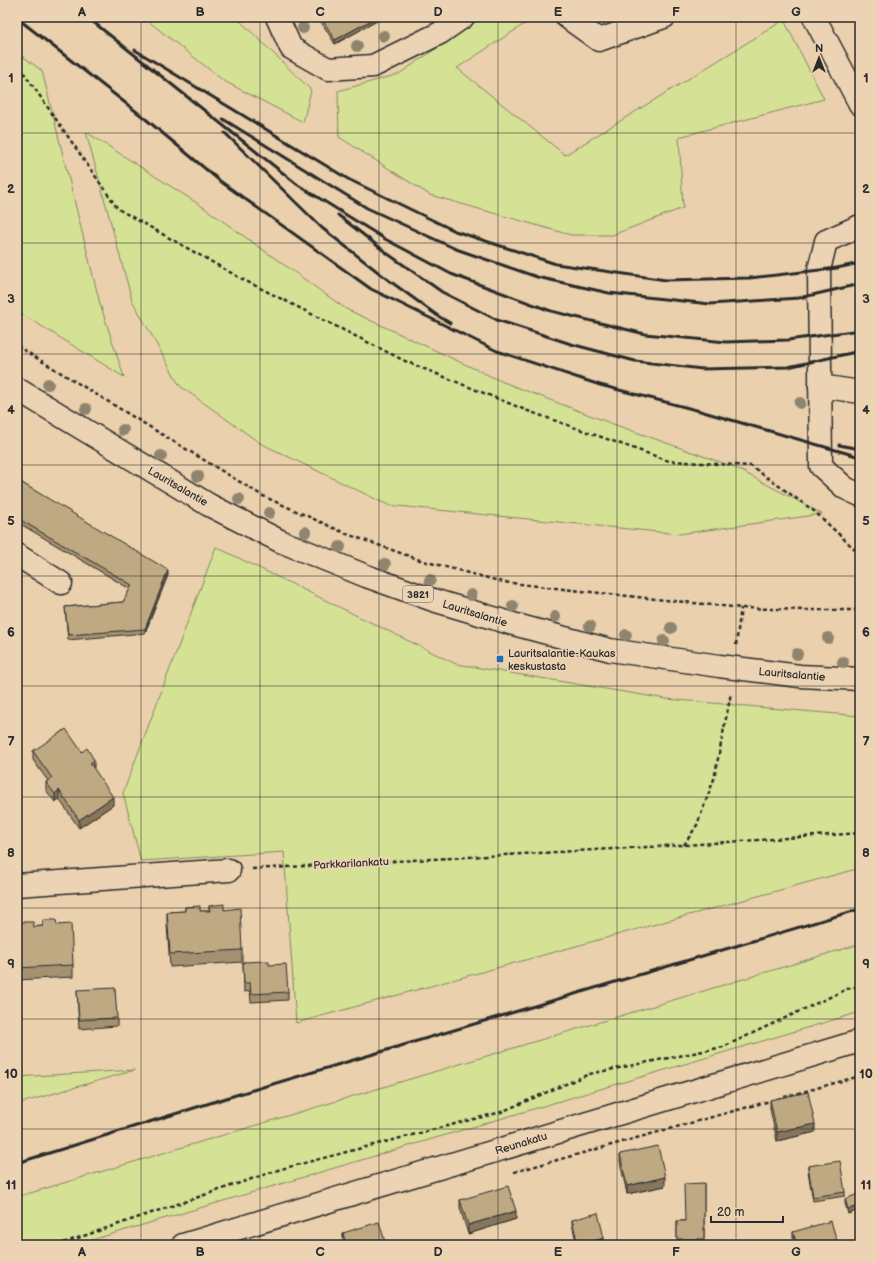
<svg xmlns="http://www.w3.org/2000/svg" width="877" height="1262" font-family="'Balsamiq Sans',sans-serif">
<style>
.green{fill:#d5e295;stroke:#808660}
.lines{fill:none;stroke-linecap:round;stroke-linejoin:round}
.minor-casing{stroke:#2b2b2b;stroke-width:25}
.major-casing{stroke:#2b2b2b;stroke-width:25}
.path{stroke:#2b2b2b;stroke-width:2.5;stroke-dasharray:4 3;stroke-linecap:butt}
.minor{stroke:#ecd3b4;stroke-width:22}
.major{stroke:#ecd3b4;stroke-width:22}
.rail{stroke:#2b2b2b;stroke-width:3}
.tree{fill:#8f846e}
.wall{fill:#a49171;stroke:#2b2b2b}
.shaded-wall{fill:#86765c;stroke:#2b2b2b}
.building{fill:#bfa983;stroke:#2b2b2b}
.grid{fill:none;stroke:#2b2b2b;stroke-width:1;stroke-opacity:0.55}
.poi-dot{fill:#1f6fb2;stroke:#ecd3b4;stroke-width:1.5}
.labels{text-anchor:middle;stroke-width:3.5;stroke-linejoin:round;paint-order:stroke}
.shield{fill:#ecd3b4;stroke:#655d54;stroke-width:1}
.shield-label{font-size:10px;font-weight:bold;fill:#2b2b2b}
.street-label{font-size:11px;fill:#2b2b2b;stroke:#ecd3b4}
.poi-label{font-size:11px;fill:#2b2b2b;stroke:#ecd3b4;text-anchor:start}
.neatline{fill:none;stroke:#2b2b2b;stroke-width:1.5}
.grid-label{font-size:13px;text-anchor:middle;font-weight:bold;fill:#2b2b2b}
</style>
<rect width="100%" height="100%" fill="#ead0ac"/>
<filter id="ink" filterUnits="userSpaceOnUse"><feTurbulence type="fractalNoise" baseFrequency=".025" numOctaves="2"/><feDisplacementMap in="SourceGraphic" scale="8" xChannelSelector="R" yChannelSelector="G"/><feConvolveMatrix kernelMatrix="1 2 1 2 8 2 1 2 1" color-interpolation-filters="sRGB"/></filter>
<g filter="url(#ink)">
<g class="green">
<path d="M143,17H236L311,90L303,122L224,81Z"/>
<path d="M482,17H535L457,68L565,155L784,20L824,99L679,137L683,208L612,235H571L430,195L339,137L338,91L399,74Z"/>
<path d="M17,52L42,71L100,304L124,377L17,311Z"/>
<path d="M86,132L203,207L346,309L503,382L613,424L734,467L822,514L679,534L388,505L260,443L180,386L132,300Z"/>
<path d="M216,547L456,664L666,699L860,716V868L296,1023L284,852L141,861L123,793Z"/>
<path d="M860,944V1012L75,1245H17V1197Z"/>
<path d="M135,1070L17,1104V1077Z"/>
</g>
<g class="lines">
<g class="minor-casing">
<g id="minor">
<path d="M277,17L291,48L328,69L373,66L440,33L463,17"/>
<path d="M567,17L599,40L664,17"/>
<path d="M814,17L860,104"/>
<path d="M860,226L826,241L819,270L821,466L845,488L860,495"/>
<path d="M820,386L860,392"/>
<path d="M17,555L61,583"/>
<path d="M17,885L229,870"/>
</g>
</g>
<g class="major-casing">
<g id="major">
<path d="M17,389L209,505L280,541L366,576L433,600L513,624L610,650L719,666L800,676L860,679"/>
<path d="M183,1245L860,1041"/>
</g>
</g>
<g class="path">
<path d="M17,68L24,73L118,209L242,279L405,361L528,411L669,461L751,466L814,511L860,554"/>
<path d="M17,346L263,496L347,534L423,561L503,582L581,591L741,608L805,610H860"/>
<path d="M736,645L741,608"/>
<path d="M684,845L697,825L714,779L731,693"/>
<path d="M252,869L684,845L860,833"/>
<path d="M514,1172L860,1076"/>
<path d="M57,1245L281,1169L501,1112L589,1074L723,1047L847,989L860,986"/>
</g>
<use href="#minor" class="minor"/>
<use href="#major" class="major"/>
<g class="rail">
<path d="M87,17L298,185L385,239L451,274L551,311L645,334L726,342L788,340L860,330"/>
<path d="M17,18L142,116L220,181L371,289L497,351L600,385L700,411L860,457"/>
<path d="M135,50L348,179L455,231L556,264L666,280L750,278L837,268L860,263"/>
<path d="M223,119L367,208L456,249L537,277L609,293L710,304L799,298L860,284"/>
<path d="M225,133L322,228L387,279L438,316L450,323"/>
<path d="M338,215L388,254L442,292L497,320L571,344L635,361L702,369L788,367L860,351"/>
<path d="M839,445L860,449"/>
<path d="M17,1163L236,1095L860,909"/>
</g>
</g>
<g class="tree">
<circle cx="303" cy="28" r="6"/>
<circle cx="384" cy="36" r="6"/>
<circle cx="357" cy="46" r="6"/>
<circle cx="48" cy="384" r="6"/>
<circle cx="800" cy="403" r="6"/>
<circle cx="86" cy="409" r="6"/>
<circle cx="123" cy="430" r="6"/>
<circle cx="161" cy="456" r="6"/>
<circle cx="198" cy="476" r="6"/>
<circle cx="239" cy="499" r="6"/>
<circle cx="269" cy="513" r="6"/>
<circle cx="305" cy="532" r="6"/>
<circle cx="340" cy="547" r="6"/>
<circle cx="385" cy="564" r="6"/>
<circle cx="430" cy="580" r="6"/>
<circle cx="471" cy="595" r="6"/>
<circle cx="513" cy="606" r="6"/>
<circle cx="555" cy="617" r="6"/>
<circle cx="590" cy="626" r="6"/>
<circle cx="671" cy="628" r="6"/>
<circle cx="626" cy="635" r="6"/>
<circle cx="828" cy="638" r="6"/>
<circle cx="664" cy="641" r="6"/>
<circle cx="797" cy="654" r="6"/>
<circle cx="843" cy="662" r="6"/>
</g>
<g class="wall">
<path d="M318,17H384L335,44Z"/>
<path d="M17,480L168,575L145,633L68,640L65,607L123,602L130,589L17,522Z"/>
<path d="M33,751L82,752L94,768L93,769L113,805L79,828L59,799L55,802L46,790V782L48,781L33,760Z"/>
<path d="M209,906L224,910L242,950V962L170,967L167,925V912L185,911V907L200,911H209Z"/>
<path d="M43,920L57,925L73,965V977L17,980V928L43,926Z"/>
<path d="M243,962L269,965L288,992V1000L251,1002L250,991L244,992Z"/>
<path d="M77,990L117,1018V1026L79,1029Z"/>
<path d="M770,1100L815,1132L777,1141L770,1109Z"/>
<path d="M620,1154L665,1186L627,1194L620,1162Z"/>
<path d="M808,1166L845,1192V1196L813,1201L808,1171Z"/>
<path d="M704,1183V1244H677V1221H685Z"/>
<path d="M845,1199L860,1200L848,1214L845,1203Z"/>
<path d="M460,1200L516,1219L468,1234L460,1208Z"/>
<path d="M572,1220L604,1242L595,1245H577L572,1224Z"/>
<path d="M793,1232L838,1245H795L793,1237Z"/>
<path d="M343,1233L386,1245H344L343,1241Z"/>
</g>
<g class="shaded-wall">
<path d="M377,17H384L335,44V40Z"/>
<path d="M168,570V575L145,633V629Z"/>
<path d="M94,760V768L90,771V763Z"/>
<path d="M59,790V799L55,802V794Z"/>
<path d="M113,797V805L79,828V820Z"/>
<path d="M815,1124V1132L777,1141V1132Z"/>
<path d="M665,1177V1186L627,1194V1186Z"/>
<path d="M860,1206V1210L848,1214V1209Z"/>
<path d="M516,1211V1219L468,1234V1225Z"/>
<path d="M604,1238V1242L595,1245H580Z"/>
</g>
<g class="building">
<path d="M321,17H377L335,40Z"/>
<path d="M17,480L168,570L145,629L68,635L65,607L123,602L132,585L17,518Z"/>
<path d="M66,729L82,752L87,748L94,760L90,763L113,797L79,820L59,790L55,794L46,782L52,778L33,751Z"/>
<path d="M224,904V910L240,908L242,950L170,954L167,912L185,911V907L200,906V911H210L209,906Z"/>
<path d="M43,920H56L57,925L71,924L73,965L17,968V928H18V922H33L34,927L43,926Z"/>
<path d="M269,961V965L286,964L288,992L251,994L250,983H244L243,962Z"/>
<path d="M115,988L117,1018L79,1020L77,990Z"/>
<path d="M808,1092L815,1124L777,1132L770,1100Z"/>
<path d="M658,1146L665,1177L627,1186L620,1154Z"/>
<path d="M840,1161L845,1192L813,1197L808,1166Z"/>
<path d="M704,1183V1239H677V1221H685L684,1184Z"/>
<path d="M508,1186L516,1211L468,1225L460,1200Z"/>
<path d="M858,1194L860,1200V1206L848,1209L845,1199Z"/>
<path d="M598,1213L604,1238L578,1245L572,1220Z"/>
<path d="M831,1221L838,1245H797L793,1232Z"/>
<path d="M379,1222L386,1245H346L343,1233Z"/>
</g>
</g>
<path class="grid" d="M141,17V1245M260,17V1245M379,17V1245M498,17V1245M617,17V1245M736,17V1245M17,133H860M17,243H860M17,354H860M17,465H860M17,576H860M17,686H860M17,797H860M17,908H860M17,1019H860M17,1129H860"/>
<rect class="poi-dot" x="496" y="655" width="8" height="8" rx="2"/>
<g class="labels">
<rect class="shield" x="403" y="586" width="30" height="16" rx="3"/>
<g class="shield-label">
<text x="418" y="598">3821</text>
</g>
<g class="street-label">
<text transform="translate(178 486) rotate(30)" y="4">Lauritsalantie</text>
<text transform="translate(475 613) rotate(17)" y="4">Lauritsalantie</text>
<text transform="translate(792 674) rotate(5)" y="4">Lauritsalantie</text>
<text transform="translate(351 863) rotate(-3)" y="4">Parkkarilankatu</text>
<text transform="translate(521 1143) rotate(-17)" y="4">Reunakatu</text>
</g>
<g class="poi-label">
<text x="508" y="657">Lauritsalantie-Kaukas<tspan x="508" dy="13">keskustasta</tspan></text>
</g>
</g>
<rect width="877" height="1262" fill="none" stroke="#ecd3b4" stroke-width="44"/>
<g transform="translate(819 58)" stroke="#ecd3b4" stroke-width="3" paint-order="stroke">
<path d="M0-3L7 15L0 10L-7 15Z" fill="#2b2b2b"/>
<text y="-6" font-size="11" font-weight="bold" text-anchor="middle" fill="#2b2b2b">N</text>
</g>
<path d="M711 1216v6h72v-6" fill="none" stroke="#2b2b2b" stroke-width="2"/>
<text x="717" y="1216" font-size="12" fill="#2b2b2b" stroke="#ecd3b4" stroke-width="3" paint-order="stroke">20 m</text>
<rect x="22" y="22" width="833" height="1218" class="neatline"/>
<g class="grid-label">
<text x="82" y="16">A</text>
<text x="200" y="16">B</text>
<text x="320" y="16">C</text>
<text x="438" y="16">D</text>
<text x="558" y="16">E</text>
<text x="676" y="16">F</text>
<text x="796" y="16">G</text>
<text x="11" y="82">1</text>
<text x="866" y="82">1</text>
<text x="11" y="193">2</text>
<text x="866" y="193">2</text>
<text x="11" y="303">3</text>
<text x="866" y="303">3</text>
<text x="11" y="414">4</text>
<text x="866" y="414">4</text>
<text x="11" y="525">5</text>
<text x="866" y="525">5</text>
<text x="11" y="636">6</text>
<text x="866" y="636">6</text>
<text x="11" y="746">7</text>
<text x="866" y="746">7</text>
<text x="11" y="857">8</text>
<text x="866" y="857">8</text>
<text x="11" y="968">9</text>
<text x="866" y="968">9</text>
<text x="11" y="1078">10</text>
<text x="866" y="1078">10</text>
<text x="11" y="1189">11</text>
<text x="866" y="1189">11</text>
<text x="82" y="1256">A</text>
<text x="200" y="1256">B</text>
<text x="320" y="1256">C</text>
<text x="438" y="1256">D</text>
<text x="558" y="1256">E</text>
<text x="676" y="1256">F</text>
<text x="796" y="1256">G</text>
</g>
</svg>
